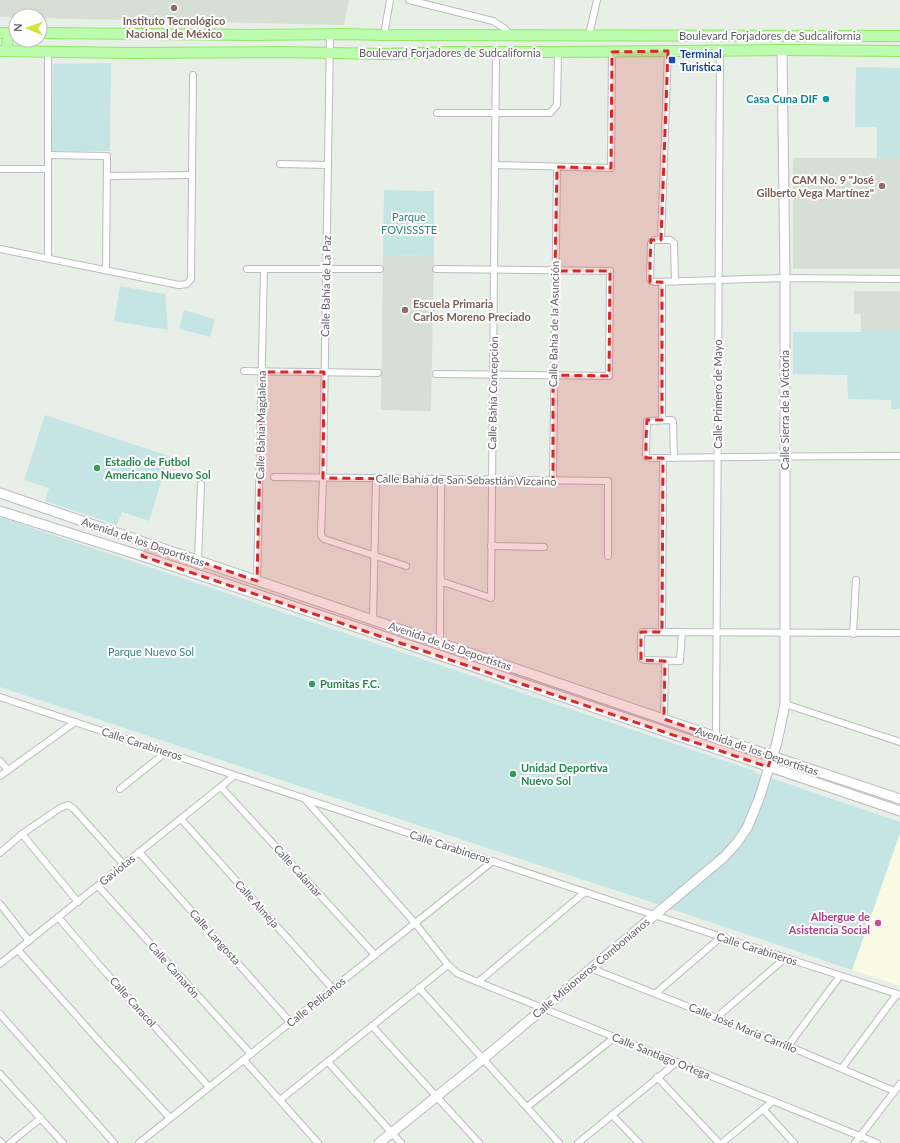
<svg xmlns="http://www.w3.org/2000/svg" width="900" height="1143" font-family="Lato,sans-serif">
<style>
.education{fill:#d7dfd4}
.medical{fill:#f9fae3}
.green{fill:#c4e5e4}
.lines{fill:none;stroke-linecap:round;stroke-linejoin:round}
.street-casing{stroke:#bebac1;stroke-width:8}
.secondary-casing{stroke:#bdb9c0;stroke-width:11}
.primary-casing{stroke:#8dea63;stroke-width:12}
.street{stroke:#fff;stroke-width:6}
.secondary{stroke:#fff;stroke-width:9}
.primary{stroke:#bdfbaf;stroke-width:10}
.marked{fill:#d62828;fill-opacity:0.2;stroke:#d62828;stroke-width:3;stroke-dasharray:8 5;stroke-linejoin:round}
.education-dot{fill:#8d6e63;stroke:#fff;stroke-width:1.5}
.transit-dot{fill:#1a4fb4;stroke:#fff;stroke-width:1.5}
.culture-dot{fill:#0f9aa8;stroke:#fff;stroke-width:1.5}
.leisure-dot{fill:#2e9e5b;stroke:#fff;stroke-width:1.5}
.hotel-dot{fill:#d1479c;stroke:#fff;stroke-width:1.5}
.labels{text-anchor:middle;stroke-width:4;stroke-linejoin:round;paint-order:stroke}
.education-label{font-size:11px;font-weight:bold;fill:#785e54;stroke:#fff}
.street-label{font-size:11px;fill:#615d65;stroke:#fff}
.transit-label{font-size:11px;font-weight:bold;fill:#164399;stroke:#fff;text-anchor:start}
.culture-label{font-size:11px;font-weight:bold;fill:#0d838f;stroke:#fff;text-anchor:end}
.park-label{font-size:11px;fill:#397f80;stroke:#fff}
.leisure-label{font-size:11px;font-weight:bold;fill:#27864d;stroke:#fff;text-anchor:start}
.hotel-label{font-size:11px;font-weight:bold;fill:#b23c85;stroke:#fff;text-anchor:end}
</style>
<rect width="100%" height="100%" fill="#e8efe6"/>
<g class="education">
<path d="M0,0H349L344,25L40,18V16H16V17H0Z"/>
<rect x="793" y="158" width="107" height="111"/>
<path d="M383,255L434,256L431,411L381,410Z"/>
<path d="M854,291H900V332H861V314H854Z"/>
</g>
<path class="medical" d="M900,833V986L852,970Z"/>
<g class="green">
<path d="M111,63L110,151H52L53,64Z"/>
<path d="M856,67L900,68V158H877V127H855Z"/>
<path d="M384,190L434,191V256L383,255Z"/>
<path d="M120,286L165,294L168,330L114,321Z"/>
<path d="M184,310L215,319L210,337L179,329Z"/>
<path d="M793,332H900V409H891V400L848,399L847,375L793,374Z"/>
<path d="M45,415L169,456L149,521L122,512L117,525L45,501L49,488L24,480Z"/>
<path d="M0,517L755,771L754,772L900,822V833L852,970L648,901L0,687Z"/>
</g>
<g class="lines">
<g class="street-casing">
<g id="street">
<path d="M409,0L493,21L504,28L511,35"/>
<path d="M330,35L323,478L321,534L322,537L324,539L406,566"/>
<path d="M384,35L390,0"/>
<path d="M589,35L597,0"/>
<path d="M437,113H550L557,105L558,52"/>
<path d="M48,155L107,156L106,270"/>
<path d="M280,164L328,165"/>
<path d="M495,165L611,168L612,52"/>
<path d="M0,169H48"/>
<path d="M107,176L192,175"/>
<path d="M661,240L668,51"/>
<path d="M0,249L179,285L187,284L191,279L193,75"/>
<path d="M48,258V52"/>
<path d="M247,269H380"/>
<path d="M662,282V420"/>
<path d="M675,282L674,243L670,240H654L651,243L650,279L651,281L654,282C697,281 740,279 783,278C822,278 861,279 900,279"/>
<path d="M244,371L378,373"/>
<path d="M436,374L609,376L610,271L436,269"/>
<path d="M674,458L673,422L672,420L647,421L646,455L647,457L649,458C733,457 816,456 900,456"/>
<path d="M274,477L608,481V556"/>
<path d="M553,481L557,167"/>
<path d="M491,546L544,547"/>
<path d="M198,561L201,484"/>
<path d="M441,578L442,582L446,583L491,598L496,52"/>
<path d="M257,581L264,269"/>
<path d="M373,621L376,479"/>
<path d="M662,632L663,458"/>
<path d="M682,632L680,661L645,660L642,659L641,657V634L642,632H644L900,633"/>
<path d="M853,634L856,580"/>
<path d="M440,643L441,479"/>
<path d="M0,697L654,915L900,995"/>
<path d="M785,704L900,742"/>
<path d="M664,719L665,661"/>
<path d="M716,736L720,51"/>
<path d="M0,761L8,770"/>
<path d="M0,776L75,722"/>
<path d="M221,787L375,955"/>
<path d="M120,789L166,752"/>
<path d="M304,798L415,923L448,965L457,973L468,978L877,1143"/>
<path d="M181,819L333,989"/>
<path d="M22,834L78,902"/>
<path d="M139,852L290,1022"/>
<path d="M0,853L22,834L60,808L68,805L74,809L124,865"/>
<path d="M98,886L251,1054"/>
<path d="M0,904L29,941"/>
<path d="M58,917L100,966L209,1087"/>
<path d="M18,950L98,1040L170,1118"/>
<path d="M0,964L234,776"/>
<path d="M590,968L788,1046L894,1091"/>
<path d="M478,982L585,892"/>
<path d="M419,988L559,1143"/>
<path d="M656,993L721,937"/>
<path d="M0,1014L114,1143"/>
<path d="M717,1017L753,986L785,958"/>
<path d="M372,1026L479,1143"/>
<path d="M788,1046L840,976"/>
<path d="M244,1060L318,1143"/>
<path d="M328,1062L401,1143"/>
<path d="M842,1068L897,994"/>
<path d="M0,1074L63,1143"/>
<path d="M657,1077L719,1143"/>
<path d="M280,1100L448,965"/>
<path d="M527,1107L615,1037"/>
<path d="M763,1109L794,1143"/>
<path d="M612,1115L639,1143"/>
<path d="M0,1141L2,1143"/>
<path d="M10,1143L41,1118"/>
<path d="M139,1143L493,861"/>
<path d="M578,1143L677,1062"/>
<path d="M722,1143L773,1101"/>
<path d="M855,1143L900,1084"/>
</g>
</g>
<g class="secondary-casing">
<g id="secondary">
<path d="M0,493L810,769L900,799"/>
<path d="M0,511L142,556L359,628L900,811"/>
<path d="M379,1143L483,1059L724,857L736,844L747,828L759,799L777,742L785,704V278L782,50"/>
</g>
</g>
<g class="primary-casing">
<g id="primary">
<path d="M0,33H16"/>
<path d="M40,33L250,35L343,34L384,35L900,36"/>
<path d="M0,51L129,53L281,52L384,54L448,52H558L782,50L900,51"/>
<path d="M7,51L8,33"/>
</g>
</g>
<use href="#street" class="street"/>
<use href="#secondary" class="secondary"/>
<use href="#primary" class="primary"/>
</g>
<path class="marked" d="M668,51L661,240H651L650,262V282H662V420H647L646,438V458H663L662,632H641V660L665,661L664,719L772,756L768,767L142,556L146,543L257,581L262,372H324L323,478L553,481V375L609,376L610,271H555L557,167L611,168L612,52Z"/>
<g class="education-dot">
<circle cx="174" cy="8" r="4"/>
<circle cx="882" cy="186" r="4"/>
<circle cx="405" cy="310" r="4"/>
</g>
<rect class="transit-dot" x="668" y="56" width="8" height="8" rx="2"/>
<circle class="culture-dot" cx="826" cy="99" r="4"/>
<g class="leisure-dot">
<circle cx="97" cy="468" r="4"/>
<circle cx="312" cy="684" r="4"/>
<circle cx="513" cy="774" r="4"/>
</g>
<circle class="hotel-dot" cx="878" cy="923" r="4"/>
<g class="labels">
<g class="education-label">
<text x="174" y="25">Instituto Tecnológico<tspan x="174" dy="13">Nacional de México</tspan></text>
<text x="874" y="184" text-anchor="end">CAM No. 9 "José<tspan x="874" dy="13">Gilberto Vega Martínez"</tspan></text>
<text x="413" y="308" text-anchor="start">Escuela Primaria<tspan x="413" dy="13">Carlos Moreno Preciado</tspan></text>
</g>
<g class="street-label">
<text x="770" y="40">Boulevard Forjadores de Sudcalifornia</text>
<text x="450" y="57">Boulevard Forjadores de Sudcalifornia</text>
<text transform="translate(326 286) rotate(-89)" y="4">Calle Bahía de La Paz</text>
<text transform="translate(554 324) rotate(-89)" y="4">Calle Bahía de la Asunción</text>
<text transform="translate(493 393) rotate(-89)" y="4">Calle Bahía Concepción</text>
<text transform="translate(718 394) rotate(-90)" y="4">Calle Primero de Mayo</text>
<text transform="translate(785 410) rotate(-90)" y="4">Calle Sierra de la Victoria</text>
<text transform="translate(261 425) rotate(-89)" y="4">Calle Bahía Magdalena</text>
<text transform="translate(466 480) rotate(1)" y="4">Calle Bahía de San Sebastián Vizcaino</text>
<text transform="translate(143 542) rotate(19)" y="4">Avenida de los Deportistas</text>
<text transform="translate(450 646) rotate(19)" y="4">Avenida de los Deportistas</text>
<text transform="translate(142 744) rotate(18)" y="4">Calle Carabineros</text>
<text transform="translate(757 751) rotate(19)" y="4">Avenida de los Deportistas</text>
<text transform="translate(450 847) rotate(18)" y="4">Calle Carabineros</text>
<text transform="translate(117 870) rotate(-39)" y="4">Gaviotas</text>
<text transform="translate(298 871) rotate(48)" y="4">Calle Calamar</text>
<text transform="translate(257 904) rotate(48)" y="4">Calle Almeja</text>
<text transform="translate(215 937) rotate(48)" y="4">Calle Langosta</text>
<text transform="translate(757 949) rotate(18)" y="4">Calle Carabineros</text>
<text transform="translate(591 968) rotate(-40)" y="4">Calle Misioneros Combonianos</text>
<text transform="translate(174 970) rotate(48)" y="4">Calle Camarón</text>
<text transform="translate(133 1002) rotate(48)" y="4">Calle Caracol</text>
<text transform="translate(316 1002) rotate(-39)" y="4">Calle Pelícanos</text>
<text transform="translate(743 1028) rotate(22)" y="4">Calle José María Carrillo</text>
<text transform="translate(661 1056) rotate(22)" y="4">Calle Santiago Ortega</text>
</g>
<g class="transit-label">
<text x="680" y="58">Terminal<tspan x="680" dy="13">Turistica</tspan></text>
</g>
<g class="culture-label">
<text x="818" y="103">Casa Cuna DIF</text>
</g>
<g class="park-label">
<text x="409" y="221">Parque<tspan x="409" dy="13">FOVISSSTE</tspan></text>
<text x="151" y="656">Parque Nuevo Sol</text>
</g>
<g class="leisure-label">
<text x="105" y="466">Estadio de Futbol<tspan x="105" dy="13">Americano Nuevo Sol</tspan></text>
<text x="320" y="688">Pumitas F.C.</text>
<text x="521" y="772">Unidad Deportiva<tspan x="521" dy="13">Nuevo Sol</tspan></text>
</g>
<g class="hotel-label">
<text x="870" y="921">Albergue de<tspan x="870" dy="13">Asistencia Social</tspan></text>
</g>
</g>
<g transform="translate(28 28) rotate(272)"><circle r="19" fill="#ffffff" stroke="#c0bec1"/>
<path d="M0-3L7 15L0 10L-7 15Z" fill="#d8e03a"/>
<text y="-6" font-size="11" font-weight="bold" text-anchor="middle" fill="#615d65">N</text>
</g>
</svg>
